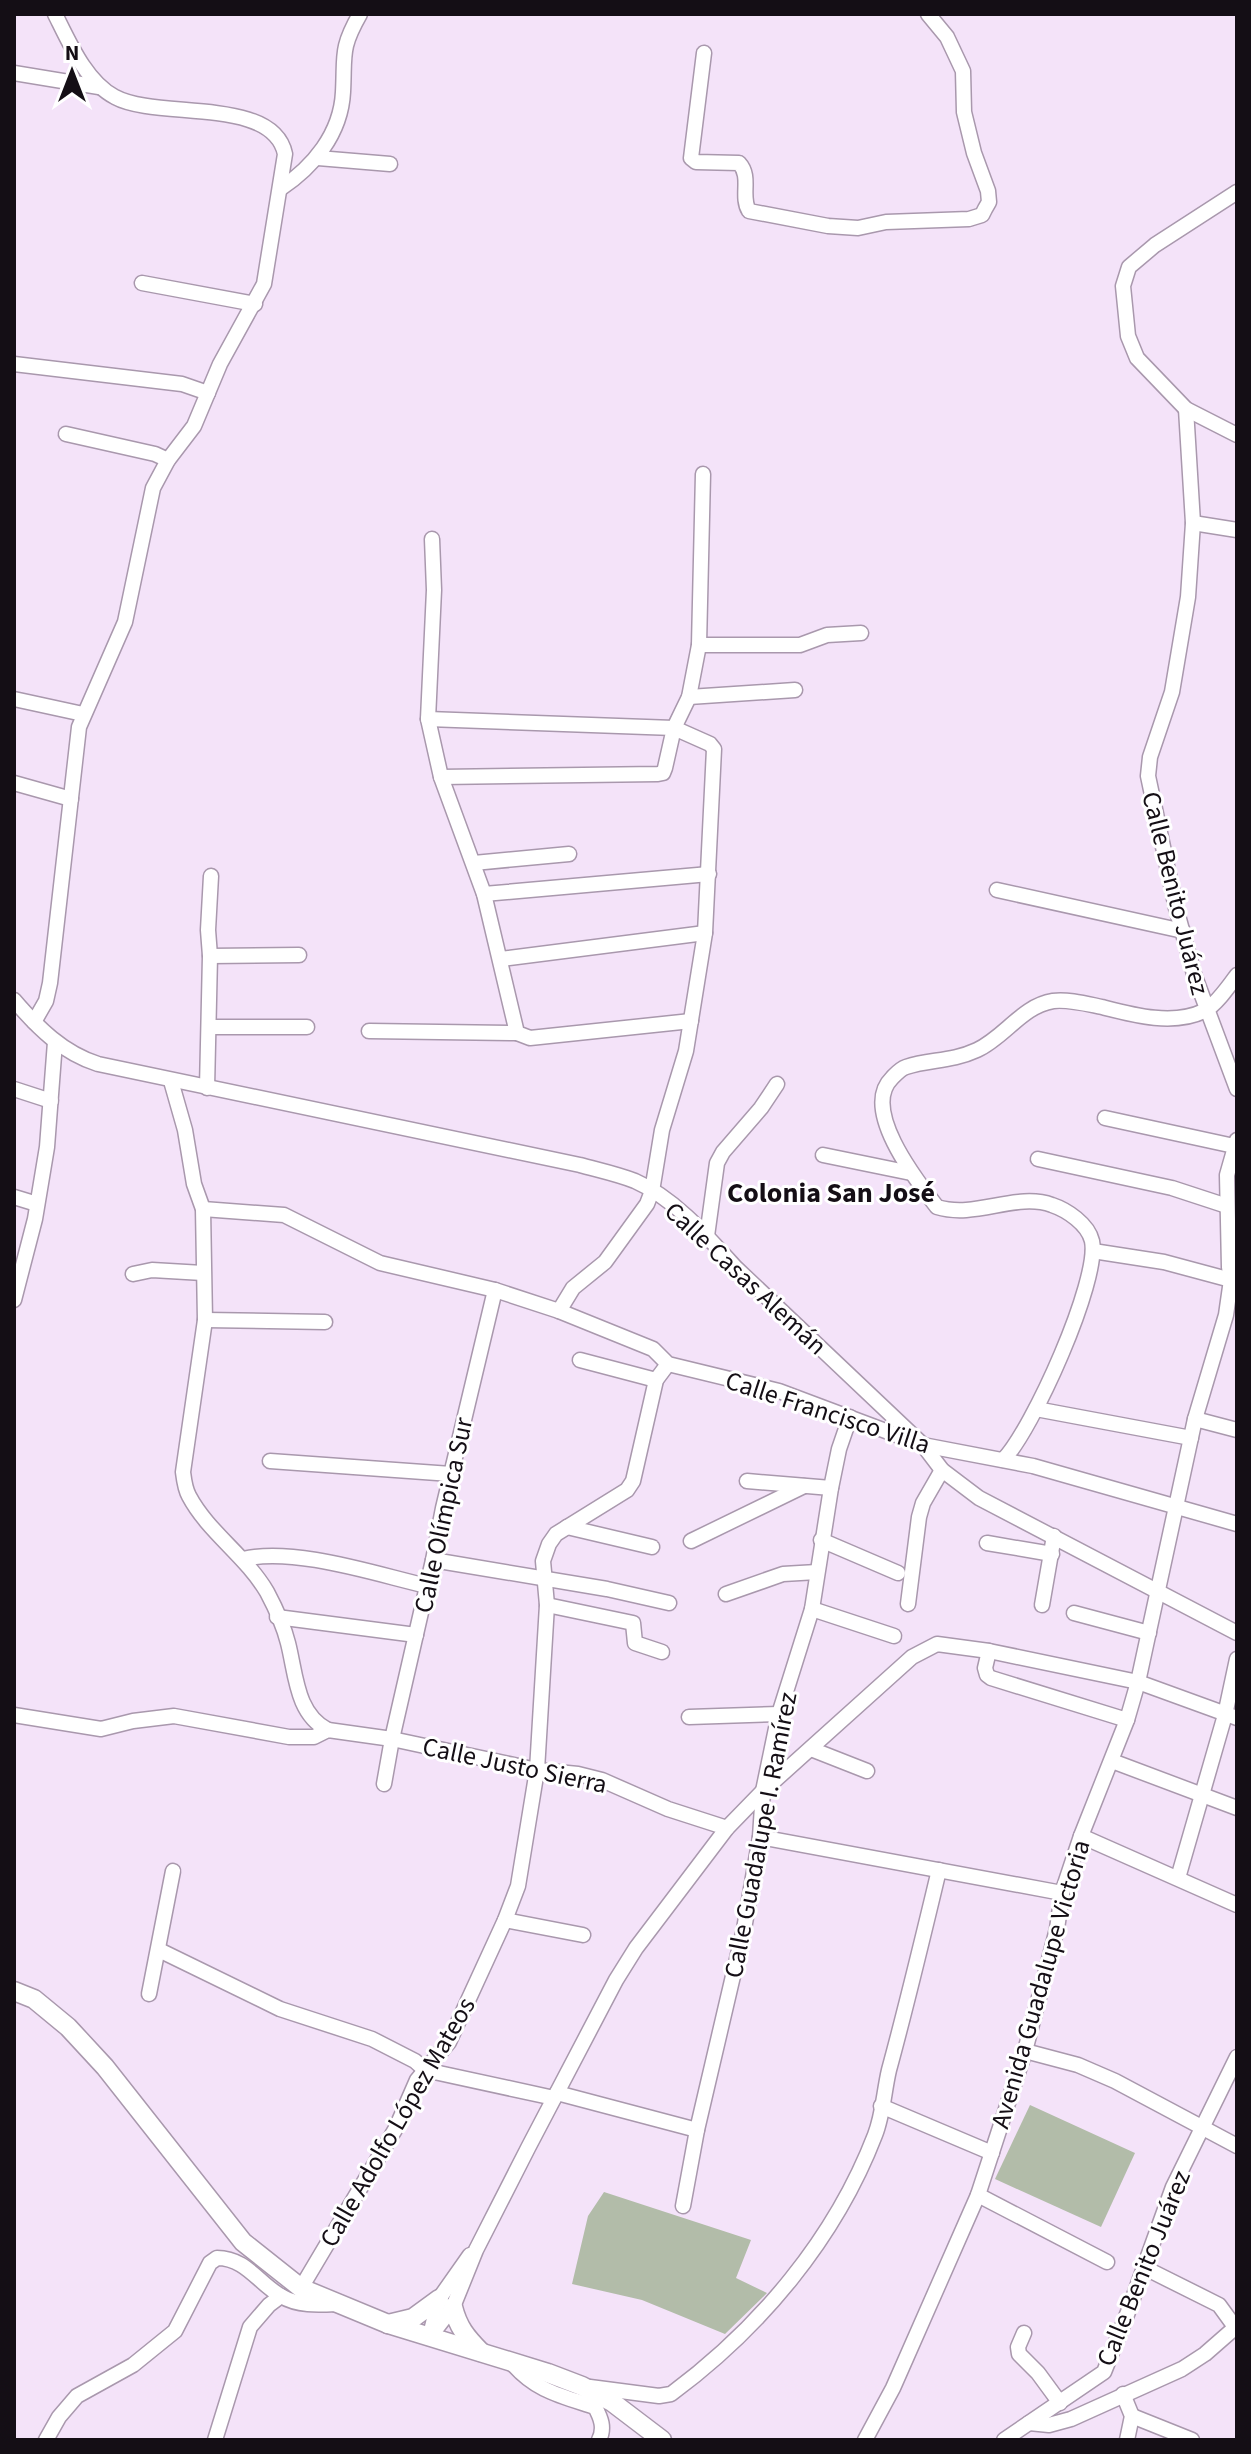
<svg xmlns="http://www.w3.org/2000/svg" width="1251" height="2454" font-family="'Source Sans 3',sans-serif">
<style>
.green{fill:#b2bca9}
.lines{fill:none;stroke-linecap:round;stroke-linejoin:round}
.minor-casing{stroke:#a998ad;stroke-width:17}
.major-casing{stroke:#a998ad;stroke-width:21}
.minor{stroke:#fff;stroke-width:14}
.major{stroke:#fff;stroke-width:18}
.labels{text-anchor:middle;stroke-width:6;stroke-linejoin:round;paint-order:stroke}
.street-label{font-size:26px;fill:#140e15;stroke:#fff}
.neighbourhood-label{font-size:28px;font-weight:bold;fill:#140e15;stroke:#fff}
</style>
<rect width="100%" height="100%" fill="#f4e3f9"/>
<g class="green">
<path d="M1030,2105L1135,2153L1101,2227L995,2179Z"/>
<path d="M604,2192L751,2240L736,2278L767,2293L725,2334L642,2300L572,2284L588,2216Z"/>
</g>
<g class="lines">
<g class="minor-casing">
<g id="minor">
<path d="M704,53L691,158L696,162L739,163C752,177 740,196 749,211L828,226L858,228L886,222L969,219L982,215L985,209L989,202L988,191L974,153L964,112L963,71L947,37L928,14"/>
<path d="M14,73L99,87"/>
<path d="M318,158L390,164"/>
<path d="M280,189C313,167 341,134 343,92C345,55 340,49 360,14"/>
<path d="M1237,192L1155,245L1129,267L1123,286L1128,336L1137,358L1186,409L1237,435"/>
<path d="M142,283L255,304"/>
<path d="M14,364L182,384L208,393"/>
<path d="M1186,409L1193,523L1188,597L1172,692L1150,757L1148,776L1176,908L1194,974L1237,1089"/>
<path d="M66,434L155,454L168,460"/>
<path d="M1193,523L1237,530"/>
<path d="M432,539L434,590L428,719L441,777L484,894L517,1033L530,1038L691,1021"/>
<path d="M699,645H800L827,635L861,633"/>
<path d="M689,697L795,690"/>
<path d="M14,699L83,714"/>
<path d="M428,719L674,728L665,768L663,773L658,774L441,777"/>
<path d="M14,783L71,799"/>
<path d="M474,863L569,854"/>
<path d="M997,890L1183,931"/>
<path d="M484,894L709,874"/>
<path d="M210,956L299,955"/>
<path d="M501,959L705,933"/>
<path d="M14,1000C38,1028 63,1053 98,1064L580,1165C598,1170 617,1174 635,1181C674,1198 707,1236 735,1267L923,1445L942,1470L979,1498L1237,1633"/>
<path d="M34,1022L46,1001L50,983L79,727L125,622L153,488L168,460L194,426L220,364L264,284L285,154C273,96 157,120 115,97C86,82 69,42 55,14"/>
<path d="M209,1027H307"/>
<path d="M369,1031L517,1033"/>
<path d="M171,1081L185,1130L194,1184L203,1209L205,1320L183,1472C184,1480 185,1489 189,1496C208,1532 246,1556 267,1592C275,1607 284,1627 288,1643C296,1674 296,1714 328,1730"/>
<path d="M207,1088L210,956L208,930L211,876"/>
<path d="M14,1089L51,1101"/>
<path d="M1105,1118L1234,1146"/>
<path d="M823,1155L911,1173"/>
<path d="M1038,1159L1172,1188L1227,1206"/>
<path d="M14,1197L37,1204"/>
<path d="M203,1209L284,1215L380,1263L495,1290L559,1311L653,1349L668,1364L779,1391L923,1445L1033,1466L1237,1524"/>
<path d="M707,1236L717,1163L723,1152L761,1108L777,1084"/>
<path d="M1093,1251L1164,1262L1231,1280"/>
<path d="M133,1274L152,1270L203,1273"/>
<path d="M14,1300L35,1219L47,1147L55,1042"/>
<path d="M559,1311L573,1288L605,1262L647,1204L652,1191L662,1130L686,1051L705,933L714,749L710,744L674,728L689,697L699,645L703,474"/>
<path d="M205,1320L325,1322"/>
<path d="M580,1360L656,1380"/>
<path d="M1036,1409L1191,1438"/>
<path d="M1195,1419L1237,1430"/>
<path d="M1003,1460C1032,1431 1100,1280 1092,1241C1088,1224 1067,1210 1052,1205C1016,1192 976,1219 937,1207C917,1181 860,1109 892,1078C896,1074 900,1069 906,1067C930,1059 951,1062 977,1050C1005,1037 1022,1006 1053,1001C1068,999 1087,1004 1102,1007C1133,1015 1173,1026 1204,1011C1216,1005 1229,986 1237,975"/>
<path d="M270,1461L451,1474"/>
<path d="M747,1481L831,1488"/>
<path d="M567,1527L652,1547"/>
<path d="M821,1540L898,1573"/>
<path d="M691,1541L804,1486"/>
<path d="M987,1543L1052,1554"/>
<path d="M243,1559C295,1547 375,1574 427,1586"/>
<path d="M433,1560L607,1589L669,1603"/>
<path d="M726,1594L783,1574L817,1572"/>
<path d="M908,1604L919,1517L923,1503L942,1470"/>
<path d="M547,1605L633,1623L635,1643L662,1652"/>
<path d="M1042,1605L1054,1536"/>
<path d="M812,1609L894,1636"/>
<path d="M1074,1613L1149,1633"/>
<path d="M277,1617L416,1635"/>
<path d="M989,1651L985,1668L987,1675L991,1678L1127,1720"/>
<path d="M14,1715L101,1729L133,1721L174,1716L289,1737H314L328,1730L392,1739L537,1770L578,1774L602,1780L668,1809L727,1828"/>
<path d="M689,1717L779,1714"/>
<path d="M811,1749L867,1771"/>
<path d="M1112,1761L1237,1808"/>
<path d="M384,1784L392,1739L433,1560L443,1508L495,1290"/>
<path d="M1081,1836L1237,1905"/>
<path d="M760,1837L1062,1893"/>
<path d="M1178,1878L1225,1715L1237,1659"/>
<path d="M505,1920L583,1935"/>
<path d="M159,1950L280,2009L372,2039L415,2061L425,2070L554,2098"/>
<path d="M149,1994L173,1871"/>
<path d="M1025,2051L1078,2065L1115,2081L1237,2146"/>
<path d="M557,2093L697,2130"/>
<path d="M881,2106L992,2153"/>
<path d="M978,2195L1107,2262"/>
<path d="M683,2206L697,2130L744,1929L760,1837L763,1791L779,1714L812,1609L831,1488L839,1449L850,1417"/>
<path d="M1145,2268L1219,2305L1235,2327"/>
<path d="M301,2288L396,2128L417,2080L449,2042L505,1920L518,1886L537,1770L547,1605L543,1561L549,1544L556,1534L627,1490L633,1481L656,1380L668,1364"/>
<path d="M1024,2333L1018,2347L1019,2354L1038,2373L1060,2403"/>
<path d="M430,2335L439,2299L470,2255"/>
<path d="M429,2338L453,2307L476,2250L528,2148L616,1980L636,1948L727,1828L763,1791L912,1657L937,1644L989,1651L1138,1682L1237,1718"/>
<path d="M511,2362C535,2391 561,2396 595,2407C601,2418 605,2428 599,2440"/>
<path d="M590,2387L659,2396L671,2394C760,2328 835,2239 875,2135C883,2115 884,2091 889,2070C907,2004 923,1937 939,1870"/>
<path d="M1123,2394L1132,2416L1127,2440"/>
<path d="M1132,2416L1192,2440"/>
<path d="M1029,2423L1049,2425L1071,2419L1182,2369L1205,2354L1237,2326"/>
<path d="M46,2440L59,2417L77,2396L133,2365L175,2331L210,2263L217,2258C246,2258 258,2283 281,2296C298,2306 317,2305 336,2304"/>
<path d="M215,2440L250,2327L269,2305L281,2296"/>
<path d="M865,2440L893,2388L978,2195L1025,2051L1057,1929L1062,1893L1081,1836L1127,1720L1138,1682L1195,1419L1226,1315L1231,1280L1229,1267L1227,1175L1237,1140"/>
<path d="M1004,2440L1104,2372L1128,2312L1173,2187L1237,2057"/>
</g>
</g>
<g class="major-casing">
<g id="major">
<path d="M14,1991L34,1999L68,2027L105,2067L243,2242L301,2288L388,2324L548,2373L582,2386L612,2402L662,2440"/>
<path d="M453,2307C458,2327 466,2337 481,2352"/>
<path d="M388,2324L413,2318L439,2299"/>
</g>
</g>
<use href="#minor" class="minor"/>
<use href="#major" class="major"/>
</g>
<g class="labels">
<g class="street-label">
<text transform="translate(1176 893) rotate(76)" y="9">Calle Benito Juárez</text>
<text transform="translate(746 1278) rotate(43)" y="9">Calle Casas Alemán</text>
<text transform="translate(828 1412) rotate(18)" y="9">Calle Francisco Villa</text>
<text transform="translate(443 1515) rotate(-78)" y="9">Calle Olímpica Sur</text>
<text transform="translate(515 1765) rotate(12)" y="9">Calle Justo Sierra</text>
<text transform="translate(760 1835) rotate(-79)" y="9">Calle Guadalupe I. Ramírez</text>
<text transform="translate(1040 1984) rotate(-74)" y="9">Avenida Guadalupe Victoria</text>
<text transform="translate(397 2122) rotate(-60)" y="9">Calle Adolfo López Mateos</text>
<text transform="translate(1143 2268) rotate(-68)" y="9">Calle Benito Juárez</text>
</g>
<g class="neighbourhood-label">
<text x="831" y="1202">Colonia San José</text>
</g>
</g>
<rect width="1251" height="2454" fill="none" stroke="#140e15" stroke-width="32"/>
<g transform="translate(72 72)" stroke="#ffffff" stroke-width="6" paint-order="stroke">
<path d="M0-6L14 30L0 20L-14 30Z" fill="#140e15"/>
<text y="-12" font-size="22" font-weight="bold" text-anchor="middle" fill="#140e15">N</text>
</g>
</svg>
